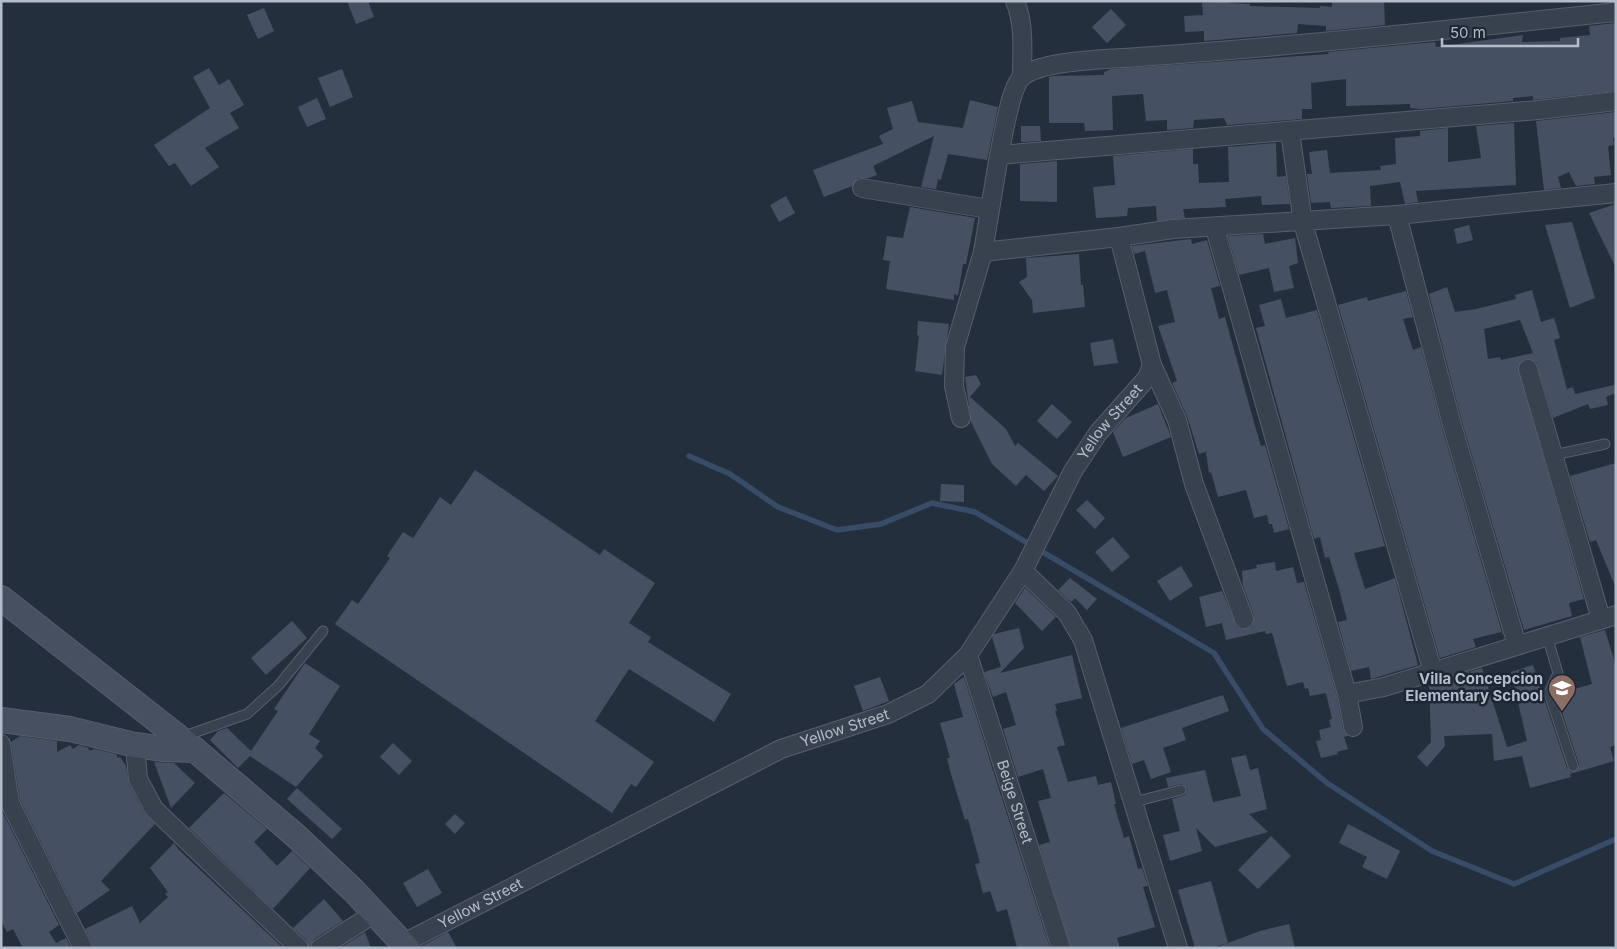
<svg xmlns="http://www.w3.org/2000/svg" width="1617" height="949" font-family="Inter,sans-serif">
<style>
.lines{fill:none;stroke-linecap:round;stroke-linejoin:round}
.stream{stroke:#394c67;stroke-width:5.5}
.building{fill:#455162;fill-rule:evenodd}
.lane-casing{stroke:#565f6c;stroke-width:11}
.street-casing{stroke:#565f6c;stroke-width:20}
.secondary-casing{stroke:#565f6c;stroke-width:26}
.lane{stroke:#38414e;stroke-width:9}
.street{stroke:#38414e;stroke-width:18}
.secondary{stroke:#465061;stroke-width:24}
.labels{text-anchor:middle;stroke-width:5;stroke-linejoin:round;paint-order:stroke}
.street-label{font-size:15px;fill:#b4bcc9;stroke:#1d2633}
.poi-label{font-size:15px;font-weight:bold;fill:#b4bcc9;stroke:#1d2633;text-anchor:end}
</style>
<rect width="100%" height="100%" fill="#242f3e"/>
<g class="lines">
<path class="stream" d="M689,456L730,474L778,507L837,530L881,524L932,503L975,512L1214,653L1263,729L1327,783L1432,851L1514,884L1616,839"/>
</g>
<g class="building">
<path d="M347,1H368L374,17L356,24Z"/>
<path d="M1228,1L1229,3L1250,4V6L1320,8V6L1332,7V1H1384L1385,25L1326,31V26L1298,24L1297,33L1204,41V31L1185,32L1184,16L1203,15L1202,3Z"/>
<path d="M264,8L274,31L258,39L247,15Z"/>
<path d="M1111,9L1126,25L1107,43L1092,27Z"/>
<path d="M1616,23V91L1533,100V96L1513,98V101L1420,109L1410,108V104L1346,106V79L1311,83L1312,109H1302V119L1227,125L1224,118L1194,120L1193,128L1167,130V120L1146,121L1143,94L1112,96L1113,130L1085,131L1084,123H1049V77L1054,76L1104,75V72L1111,69L1329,54L1328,52L1435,42L1436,47L1523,35L1522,42L1560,41V38L1590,35L1589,26Z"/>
<path d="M209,68L219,85L229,79L244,105L230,113L239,128L205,148L219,167L191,186L175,163L169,166L154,145L210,108L193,77Z"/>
<path d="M342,69L353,97L330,107L318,78Z"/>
<path d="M317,98L326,119L307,127L298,107Z"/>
<path d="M970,100L998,107L987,160L948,154L941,180L938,179L936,189L921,187L934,136L873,166L877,175L869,178H858L852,186L824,197L813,170L883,144L879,136L893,129L887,108L912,101L918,122L963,128Z"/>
<path d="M1616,112V138H1613L1614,145L1608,146L1611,175L1594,177L1595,184L1576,186L1569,172L1558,177L1561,188L1544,190L1536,121Z"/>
<path d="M1514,123L1516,185L1416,191L1418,202L1405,204L1400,182L1370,186L1371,206L1331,208L1330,202L1311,203L1307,174H1312L1309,152L1327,150L1330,173L1381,170L1380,166L1396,164L1395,138L1420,136V131L1448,128V162L1481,158L1476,126Z"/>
<path d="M1021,126H1040L1041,141L1021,142Z"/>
<path d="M1276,143L1277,177L1286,176L1290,204L1262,205L1261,196L1225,199L1226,207L1183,209L1185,218L1157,221L1156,206L1128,208L1127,216L1096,218L1093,187L1115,185L1113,156L1193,149V164H1198L1199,183L1229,182L1228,147Z"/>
<path d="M1057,161V202L1020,201V164Z"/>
<path d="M786,196L795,213L779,222L770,205Z"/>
<path d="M1616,204V268L1589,213Z"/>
<path d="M910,207L975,218L966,264H963L958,295L954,294V300L886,289L890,261L883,260L887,236L903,238Z"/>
<path d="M1572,222L1595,298L1570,308L1545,225Z"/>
<path d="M1469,225L1473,240L1457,244L1454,229Z"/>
<path d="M1263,234L1265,244L1295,238L1298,263L1289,266L1294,288L1274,292L1269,268L1239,275L1228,236Z"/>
<path d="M1191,239L1192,244L1207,240L1220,286L1211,288L1219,319L1225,317L1255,426L1261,446L1265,445L1289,529L1274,533L1272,524H1269L1267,515L1254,518L1246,490L1218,497L1211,472L1209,473L1206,452L1199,454L1187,416L1172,383L1177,381L1158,326L1175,322L1167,290L1155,293L1145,251L1134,254L1132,246Z"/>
<path d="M1079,254L1081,285H1083L1085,307L1033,313L1032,300L1019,282L1027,277L1026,258Z"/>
<path d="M1447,287L1455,312L1476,309L1516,299L1515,295L1532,290L1541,322L1554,318L1560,338L1554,340L1567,389L1573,387L1575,394L1614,385L1616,393L1606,397L1608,405L1590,409L1588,404L1553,418L1536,362L1526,359L1518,367L1584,599L1569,603L1572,616L1524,630L1462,422L1429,294ZM1520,320L1533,353L1501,360L1500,357L1488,359L1484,329Z"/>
<path d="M1406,291L1413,317L1403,319L1413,350L1421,347L1442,428L1503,636L1501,632L1473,639L1476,647L1440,658L1338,305L1367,297L1368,301Z"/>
<path d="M1281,299L1286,318L1317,310L1385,546L1354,553L1365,589L1395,578L1418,665L1371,679L1369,667L1351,671L1338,622L1347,620L1339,589L1329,557L1325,558L1320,537L1314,539L1256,328L1265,326L1259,305Z"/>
<path d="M918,321L949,324L942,375L915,371L919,336L917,335Z"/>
<path d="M1113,339L1118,363L1094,366L1090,343Z"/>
<path d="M976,375L981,384L970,397L1006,429L1015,446L1018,443L1058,476L1044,491L1026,475L1016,486L992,464L971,422L965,377Z"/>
<path d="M1052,404L1072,422L1057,439L1037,421Z"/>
<path d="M1158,404L1171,437L1123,457L1113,432L1126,418Z"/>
<path d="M1616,463V586H1615L1596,540L1590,542L1570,476Z"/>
<path d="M475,470L600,555L604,549L655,583L629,623L651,637L648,642L731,694L714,722L629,669L595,721L654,762L636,787L631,784L612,813L335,624L352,600L358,604L390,558L387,556L403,532L413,538L440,497L451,505Z"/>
<path d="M941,484L964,485V502L940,501Z"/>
<path d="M1087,500L1105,518L1095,529L1076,510Z"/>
<path d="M1113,537L1130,557L1112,572L1095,552Z"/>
<path d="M1275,562L1276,571L1293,567L1297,583L1304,582L1337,696L1343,729L1348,736L1344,737L1348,749L1337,752L1338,754L1321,758L1316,741L1321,740L1319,730L1331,727L1329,720L1332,719L1326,693L1310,696L1308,688L1305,689L1303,682L1287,686L1272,633L1266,634L1265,631L1226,640L1222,623L1206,627L1199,597L1222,591L1237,627L1243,629L1252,626L1254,616L1243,586L1242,571L1257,568L1256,565Z"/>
<path d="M1181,566L1193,586L1170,601L1157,581Z"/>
<path d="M1070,578L1097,599L1087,610L1075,598L1080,593L1071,602L1058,590Z"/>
<path d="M1025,588L1056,617L1042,631L1015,603Z"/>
<path d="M292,621L307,638L266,675L251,658Z"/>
<path d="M1019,628L1024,648L1000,673L1072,655L1082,698L1055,704L1057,711H1055L1065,745L1057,747L1068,782L1096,776L1098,785L1111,782L1116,804H1114L1124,838L1129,836L1138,869L1142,868L1148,886L1143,887L1155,927L1117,938L1120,948H1071L1039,845L1050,842L1038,801L1051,798L1043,769L1018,777L1003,729L1016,725L1006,692L993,697L984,672L1001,667L992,637L994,634Z"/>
<path d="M1605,630L1616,666V745L1610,747L1614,761L1570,774L1571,777L1530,788L1522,756L1494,761L1492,734L1444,736L1445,746L1427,767L1417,757L1431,742L1429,684L1482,668L1507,747L1527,741L1511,672L1533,665L1567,768L1571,772L1577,770L1579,764L1556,694L1592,684L1580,637Z"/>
<path d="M305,663L340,686L309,734L320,741L315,748L323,756L296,787L250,756L238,768L210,740L218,731L227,728L251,751L278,711L274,709Z"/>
<path d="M880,677L889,701L863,711L854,686Z"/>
<path d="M964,677L997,783L1050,948H1017L1007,909L997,912L990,891L983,893L975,864L980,863L968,819L965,820L950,771L947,758H950L940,723L963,717L954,684Z"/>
<path d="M1223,695L1229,711L1182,728L1186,740L1163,748L1171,772L1151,779L1144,760L1132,764L1121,728Z"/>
<path d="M20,736L57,741V752L70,745L73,749L79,745L88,748L90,751L94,749L116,754L118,758L120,757L126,766L129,784L145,814L155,824L101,881L110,890L77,913L20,800L11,742Z"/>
<path d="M393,743L412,761L399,775L380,757Z"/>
<path d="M1246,755L1250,770L1258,768L1267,809L1249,814L1268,832L1215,847L1196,828L1202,851L1170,861L1163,835L1180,831L1172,799L1185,795L1187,789L1182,784L1168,787L1166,778L1205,770L1213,802L1241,796L1231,758Z"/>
<path d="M154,762L174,763L195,783L171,808Z"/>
<path d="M297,788L342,829L332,839L287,799Z"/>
<path d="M224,793L267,829L254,842L277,866L292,851L310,868L273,909L189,828Z"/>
<path d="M3,813L59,925L49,932L56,943L66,938L71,948H23L13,929L7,932L1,921V814Z"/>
<path d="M455,814L465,823L455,834L445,824Z"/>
<path d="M1348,824L1400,851L1387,879L1362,867L1367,857L1339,843Z"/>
<path d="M1271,836L1291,856L1258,889L1238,870Z"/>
<path d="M174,843L178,849L283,948H94L85,929L132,906L140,923L168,897L165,894L168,892L150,868Z"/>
<path d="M428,869L442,893L417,907L403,883Z"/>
<path d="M1211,881L1228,943L1210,948H1195L1178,890Z"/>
<path d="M324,899L343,921L314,939L309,948L306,940L293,928Z"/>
<path d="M1289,924L1295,948H1221L1220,946L1260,931Z"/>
<path d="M365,932L371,948H340Z"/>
<path d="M448,932L457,948H420V947Z"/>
</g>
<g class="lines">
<g class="lane-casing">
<g id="lane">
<path d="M1554,455L1605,444"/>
<path d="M1547,636L1558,673L1549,693L1573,766"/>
<path d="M182,737L247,714L278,686L323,631"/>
<path d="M1134,802L1181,790"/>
</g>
</g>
<g class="street-casing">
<g id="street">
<path d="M1015,1C1025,25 1022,51 1022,76"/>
<path d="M1290,132L1303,223L1433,672"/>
<path d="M999,155C1003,138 1010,86 1023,76C1043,60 1111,59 1138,57C1297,46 1456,29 1616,12"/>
<path d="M862,188L989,209"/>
<path d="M1397,215L1452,425L1517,645"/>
<path d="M1215,228L1347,694L1353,727"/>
<path d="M1119,237L1173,229L1397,215L1616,193"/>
<path d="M1528,369L1601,619"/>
<path d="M961,418L954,386L955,347L983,252"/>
<path d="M1023,571L1067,613L1083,640L1178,948"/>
<path d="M1244,619L1194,484L1177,420L1152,365L1119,237L983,252L999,155L1538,110L1616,101"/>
<path id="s1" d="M968,655L1061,948"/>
<path d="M1347,694L1384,687L1616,615"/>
<path d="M1,744L10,803L83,948"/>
<path d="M135,745L138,779L154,809L299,948"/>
<path id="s2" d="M404,943L781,749L888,714L928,694L968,655L1023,571L1073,471L1098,433L1147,378L1152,365"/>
<path d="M320,948L375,913"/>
</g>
</g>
<g class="secondary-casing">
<g id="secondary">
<path d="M1,598L195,750L296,836L354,891L407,948"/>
<path d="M1,720L70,729L135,745L164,749L195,750"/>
</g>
</g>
<use href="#lane" class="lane"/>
<use href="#street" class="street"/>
<use href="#secondary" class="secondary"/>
</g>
<defs>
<g id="school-pin" transform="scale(1.4375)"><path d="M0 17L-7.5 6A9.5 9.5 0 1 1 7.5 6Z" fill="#8d6e63" stroke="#1d2633"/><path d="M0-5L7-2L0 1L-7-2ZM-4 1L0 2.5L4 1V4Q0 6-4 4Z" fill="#fff"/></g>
</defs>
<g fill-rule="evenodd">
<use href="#school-pin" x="1562" y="688"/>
</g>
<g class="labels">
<g class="street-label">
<text dy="5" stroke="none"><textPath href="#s2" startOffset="911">Yellow Street</textPath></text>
<text dy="5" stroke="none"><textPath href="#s2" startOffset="491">Yellow Street</textPath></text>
<text dy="5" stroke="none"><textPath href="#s1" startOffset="154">Beige Street</textPath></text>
<text dy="5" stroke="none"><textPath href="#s2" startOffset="86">Yellow Street</textPath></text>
</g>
<g class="poi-label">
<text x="1543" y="684">Villa Concepcion<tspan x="1543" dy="17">Elementary School</tspan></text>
</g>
</g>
<rect width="1617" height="949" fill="none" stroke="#b4bcc9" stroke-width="5"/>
<path d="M1442 38v8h136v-8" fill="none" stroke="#b4bcc9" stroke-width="2.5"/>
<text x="1450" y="38" font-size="15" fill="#b4bcc9" stroke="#1d2633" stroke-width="4" paint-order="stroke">50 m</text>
</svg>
